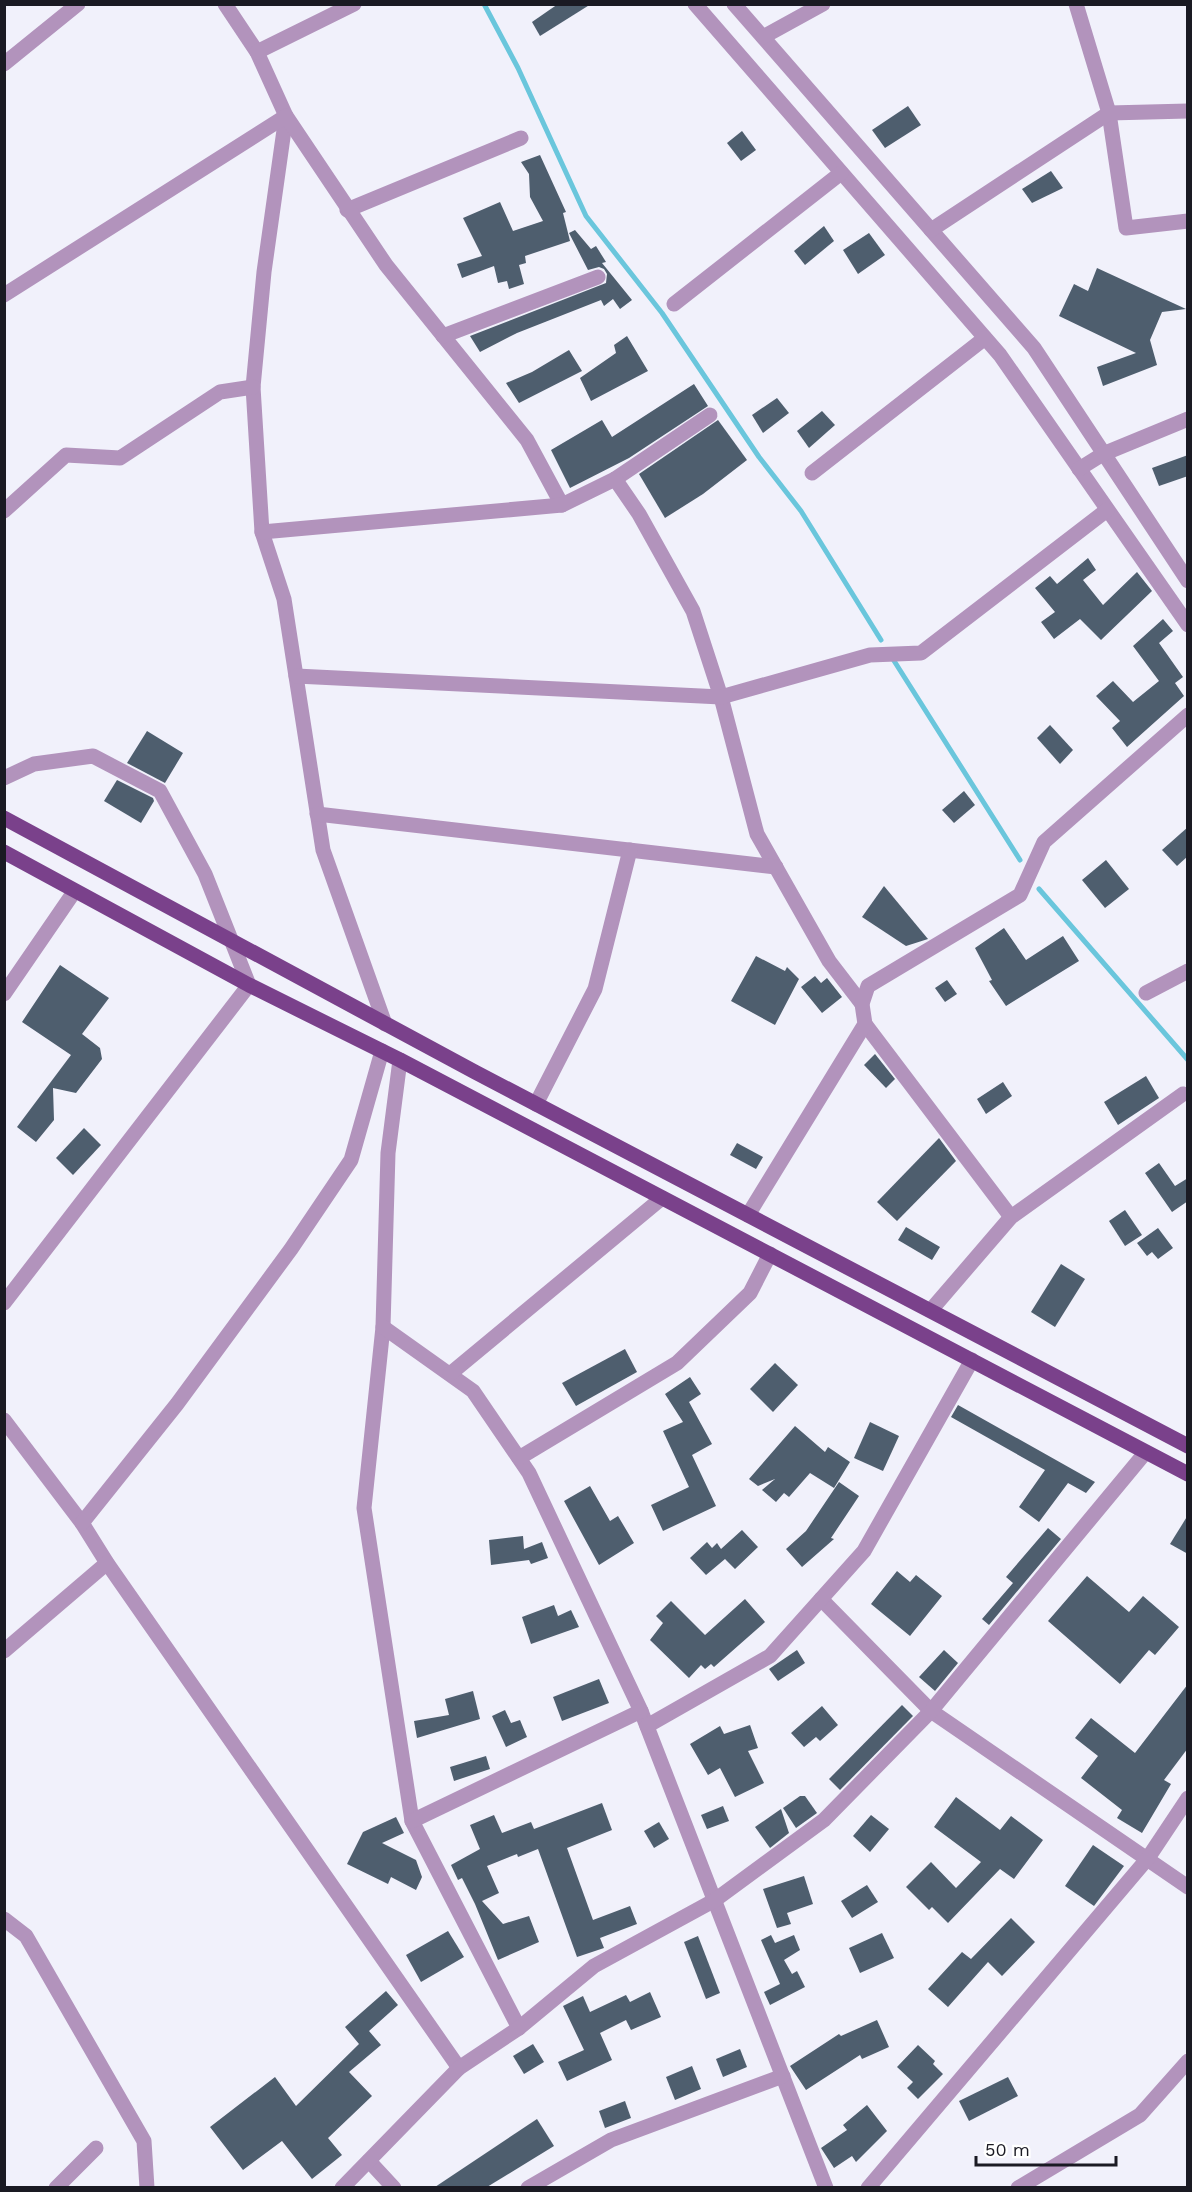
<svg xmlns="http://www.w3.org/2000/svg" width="1192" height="2192" font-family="'Work Sans',sans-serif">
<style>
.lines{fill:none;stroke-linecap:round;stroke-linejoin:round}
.stream{stroke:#6ac6dc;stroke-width:5}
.building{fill:#4e5e6e}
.minor{stroke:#b293bc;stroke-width:15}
.major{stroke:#7a418b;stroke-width:15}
</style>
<rect width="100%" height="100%" fill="#f1f1fb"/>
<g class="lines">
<g class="stream">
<path d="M484,4L518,68L586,216L662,313L759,457L801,511L881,640"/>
<path d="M891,656L1020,860"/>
<path d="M1039,889L1188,1060"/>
</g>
</g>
<g class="building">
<path d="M558,4H591L540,36L532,22Z"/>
<path d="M908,106L921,125L885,148L872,130Z"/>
<path d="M742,131L756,150L741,161L727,143Z"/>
<path d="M540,155L566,212L563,213L570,241L525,256L526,263L519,265L524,284L509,289L507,281L498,283L494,266L462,278L457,264L482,256L463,218L500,202L513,231L543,221L530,197L529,174L521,162Z"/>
<path d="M1051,171L1063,188L1032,203L1022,189Z"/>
<path d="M824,226L834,241L805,265L794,251Z"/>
<path d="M575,230L591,249L596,246L606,262L602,263L632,300L620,309L613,299L604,306L601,300L517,333L480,352L470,336L606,283L607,274L604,269L599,267L588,270L569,233Z"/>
<path d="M869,233L885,255L858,274L843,250Z"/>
<path d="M1097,268L1186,309L1162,312L1150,340L1157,365L1103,386L1097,367L1136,353L1059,316L1074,284L1088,291Z"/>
<path d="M627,336L648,371L591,401L580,378L616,353L614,345Z"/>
<path d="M569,350L582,371L519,403L506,383L532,372Z"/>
<path d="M694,384L708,406L629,458L570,488L551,450L602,420L612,437Z"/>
<path d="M777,398L789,413L763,433L752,415Z"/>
<path d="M822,411L835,425L809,448L797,431Z"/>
<path d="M718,420L747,460L703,494L665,518L639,474Z"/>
<path d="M1188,455V476L1159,486L1152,468Z"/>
<path d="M1088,558L1096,570L1083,580L1103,605L1137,572L1152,591L1101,640L1080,619L1054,639L1041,622L1055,612L1035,588L1050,576L1057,584Z"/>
<path d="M1163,619L1173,631L1159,643L1183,677L1175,683L1184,696L1127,747L1112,728L1120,721L1096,696L1113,681L1133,702L1159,681L1133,646Z"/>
<path d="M1050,725L1073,750L1060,764L1037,738Z"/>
<path d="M147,731L183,753L165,783L127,763Z"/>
<path d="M117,780L153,798L154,801L141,823L104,801Z"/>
<path d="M964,791L975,805L954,823L942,810Z"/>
<path d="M1188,827V856L1177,866L1162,850Z"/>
<path d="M1106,860L1129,889L1105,908L1082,880Z"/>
<path d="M884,886L928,939L906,946L862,917Z"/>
<path d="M1004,928L1026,960L1063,936L1079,961L1006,1006L989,981L992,980L975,948Z"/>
<path d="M756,956L785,971L787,967L799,979L775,1025L731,1001Z"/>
<path d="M60,965L109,998L82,1034L100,1048L102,1059L76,1093L53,1088L54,1120L36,1142L17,1127L71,1055L22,1022Z"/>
<path d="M815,976L821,983L827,978L842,997L822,1013L801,987Z"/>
<path d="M947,980L957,994L945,1002L935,988Z"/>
<path d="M875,1054L895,1079L886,1088L864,1065Z"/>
<path d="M1146,1076L1159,1098L1118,1125L1104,1102Z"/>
<path d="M1003,1082L1012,1096L986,1114L977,1099Z"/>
<path d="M84,1128L101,1145L73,1175L56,1158Z"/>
<path d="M939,1138L956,1161L897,1221L877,1202Z"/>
<path d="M737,1143L763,1157L756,1169L730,1155Z"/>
<path d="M1159,1163L1175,1186L1188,1178V1201L1172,1212L1145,1173Z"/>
<path d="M1125,1210L1142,1235L1125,1246L1109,1221Z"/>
<path d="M906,1227L940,1247L932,1260L898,1240Z"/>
<path d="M1158,1228L1173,1248L1158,1259L1152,1252L1147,1256L1137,1243Z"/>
<path d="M1061,1264L1085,1279L1055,1327L1031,1312Z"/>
<path d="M625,1349L637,1372L576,1406L562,1383Z"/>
<path d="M775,1363L798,1385L773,1412L750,1389Z"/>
<path d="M690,1377L701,1394L689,1402L712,1444L692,1455L716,1506L663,1531L651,1505L689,1487L663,1431L683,1422L665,1394Z"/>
<path d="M958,1405L1095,1482L1086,1493L1068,1483L1039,1522L1019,1507L1045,1470L951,1417Z"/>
<path d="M870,1422L899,1436L883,1471L854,1458Z"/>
<path d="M795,1426L825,1452L828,1447L850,1462L834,1488L810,1473L789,1497L784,1493L776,1502L762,1490L775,1479L758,1486L749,1479Z"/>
<path d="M839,1482L859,1496L831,1538L834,1539L802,1567L786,1549L806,1531Z"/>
<path d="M590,1486L610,1521L618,1516L634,1543L599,1565L564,1501Z"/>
<path d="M1188,1515V1554L1170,1544Z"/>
<path d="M1048,1528L1061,1539L989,1625L982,1619L1013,1583L1006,1577Z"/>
<path d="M742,1530L758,1547L735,1569L725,1559L706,1575L690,1558L707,1542L712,1548L717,1543L721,1549Z"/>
<path d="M523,1536L524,1549L542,1542L548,1558L531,1564L529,1560L491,1565L489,1540Z"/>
<path d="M897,1571L910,1582L916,1575L942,1596L910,1636L871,1604Z"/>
<path d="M1087,1576L1129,1612L1143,1596L1179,1627L1155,1655L1149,1650L1120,1684L1048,1621Z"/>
<path d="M745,1599L765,1622L714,1667L711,1664L705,1669L701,1665L689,1678L650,1640L663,1623L656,1616L671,1601L705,1635Z"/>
<path d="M554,1605L558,1616L571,1610L579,1627L531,1644L522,1617Z"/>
<path d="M797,1650L805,1663L778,1681L769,1669Z"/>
<path d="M944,1650L958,1663L935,1691L919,1677Z"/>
<path d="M599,1679L609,1703L562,1721L553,1697Z"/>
<path d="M1188,1684V1748L1164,1780L1171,1784L1142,1833L1117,1818L1122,1810L1081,1778L1098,1756L1075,1738L1091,1718L1135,1753Z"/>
<path d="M473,1691L480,1719L417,1738L414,1721L449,1715L445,1699Z"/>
<path d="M902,1705L913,1716L840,1790L829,1779Z"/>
<path d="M822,1706L838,1725L820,1741L816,1737L804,1747L791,1733Z"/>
<path d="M505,1710L511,1723L520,1720L527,1737L506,1747L492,1716Z"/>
<path d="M750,1725L758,1748L748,1751L764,1783L735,1797L720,1768L708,1775L690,1744L720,1726L724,1734Z"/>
<path d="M486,1756L490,1769L454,1781L450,1767Z"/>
<path d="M800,1796H805L817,1813L796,1828L783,1808Z"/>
<path d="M956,1797L1000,1830L1011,1816L1043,1840L1014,1879L1000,1869L948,1923L932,1907L929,1910L906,1887L931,1862L956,1888L981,1862L934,1827Z"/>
<path d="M602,1803L612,1830L567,1848L593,1920L630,1906L637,1924L600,1938L604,1948L577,1957L538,1849L518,1857L517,1854L487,1866L499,1893L482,1901L503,1924L529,1916L539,1942L498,1960L475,1904L462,1878L458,1880L451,1865L480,1849L470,1825L494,1815L502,1833L531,1822L534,1829Z"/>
<path d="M723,1806L729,1821L707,1829L701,1815Z"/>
<path d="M781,1809L789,1833L770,1848L755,1827Z"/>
<path d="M871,1815L889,1829L870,1852L853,1836Z"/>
<path d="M396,1817L404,1833L382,1843L416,1860L422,1877L416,1890L391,1877L388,1884L347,1864L363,1832Z"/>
<path d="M659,1822L669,1839L654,1848L644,1831Z"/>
<path d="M1093,1845L1124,1866L1094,1906L1065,1886Z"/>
<path d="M804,1876L813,1904L787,1913L791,1924L777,1928L763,1889Z"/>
<path d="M867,1885L878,1902L852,1918L841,1901Z"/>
<path d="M1011,1918L1035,1942L1002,1976L988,1962L948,2007L928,1989L962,1952L971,1959Z"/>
<path d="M448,1931L464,1957L421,1982L406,1955Z"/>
<path d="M882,1933L894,1958L860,1973L849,1948Z"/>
<path d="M771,1935L775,1943L794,1935L800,1950L784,1960L792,1974L797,1971L805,1987L770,2005L764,1992L780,1984L761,1940Z"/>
<path d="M698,1936L720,1993L706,1999L684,1942Z"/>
<path d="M386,1991L398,2005L369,2031L381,2045L349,2072L372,2096L328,2138L342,2155L312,2179L282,2141L243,2170L210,2127L275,2077L296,2106L359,2044L345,2027Z"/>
<path d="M650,1992L661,2017L631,2030L626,2020L600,2033L612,2060L567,2081L558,2062L584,2050L563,2006L583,1996L590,2012L626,1995L630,2002Z"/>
<path d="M877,2020L889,2047L862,2059L860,2055L806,2090L790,2066L839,2034L841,2036Z"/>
<path d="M533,2044L544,2062L524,2074L513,2056Z"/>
<path d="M918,2045L935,2061L933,2064L943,2074L918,2099L907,2088L913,2082L897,2067Z"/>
<path d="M740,2049L747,2067L723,2077L716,2059Z"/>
<path d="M692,2066L701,2089L675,2100L666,2077Z"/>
<path d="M1008,2077L1018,2096L969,2121L959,2101Z"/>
<path d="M625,2101L631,2118L605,2128L599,2111Z"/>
<path d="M867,2105L887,2131L856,2162L852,2156L834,2168L821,2148L847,2130L843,2125Z"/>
<path d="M537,2119L554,2146L487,2187H435Z"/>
</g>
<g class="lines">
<g class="minor">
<path d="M225,4L257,52L286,116L264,272L253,387L262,532L284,599L323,850L385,1024"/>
<path d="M695,4L1000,355L1188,625"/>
<path d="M734,4L1034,348L1188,581"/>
<path d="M1076,4L1109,113L1126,228L1188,221"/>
<path d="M763,37L823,4"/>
<path d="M257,52L354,4"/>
<path d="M4,64L78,4"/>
<path d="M347,210L521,138"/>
<path d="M931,230L1109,113L1188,111"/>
<path d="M4,295L286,116L386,265L527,440L562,505"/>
<path d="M674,304L841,173"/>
<path d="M443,336L598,277"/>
<path d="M1079,469L1103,454L1188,419"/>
<path d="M812,473L985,338"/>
<path d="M615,479L710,415"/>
<path d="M4,511L66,455L120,458L220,392L253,387"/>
<path d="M262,532L562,505L615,479L639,514L693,611L721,697L757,834L829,961L862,1004"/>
<path d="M296,676L721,697L870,655L921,653L1107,510"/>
<path d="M4,778L34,764L93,756L160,791L205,874L249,985L4,1303"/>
<path d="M317,814L776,867"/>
<path d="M1146,993L1188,971"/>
<path d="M4,994L74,892"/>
<path d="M865,1024L1011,1217"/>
<path d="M400,1060L388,1153L383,1327L364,1508L412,1821L519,2028"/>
<path d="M536,1104L595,989L630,850"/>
<path d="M748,1215L865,1024L862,1004L868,986L1020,895L1044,842L1188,715"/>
<path d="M931,1310L1011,1217L1183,1094"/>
<path d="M383,1327L473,1391L529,1473L641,1711L826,2188"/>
<path d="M450,1374L662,1198"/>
<path d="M4,1420L82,1523L107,1563L459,2068"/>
<path d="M519,1458L677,1363L750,1293L770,1254"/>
<path d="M82,1523L177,1404L291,1249L351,1160L382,1051"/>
<path d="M821,1599L931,1711L1188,1887"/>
<path d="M4,1651L107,1563"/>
<path d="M647,1726L770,1656L864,1551L972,1360"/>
<path d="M412,1821L641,1711"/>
<path d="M4,1919L26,1936L144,2141L147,2188"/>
<path d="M369,2161L394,2188"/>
<path d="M56,2188L96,2148"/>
<path d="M342,2188L459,2068L519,2028L594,1966L715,1900L824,1820L931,1711L1145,1453"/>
<path d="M528,2188L611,2140L783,2076"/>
<path d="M868,2188L1148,1858L1188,1798"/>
<path d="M1018,2188L1140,2115L1188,2061"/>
</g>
<g class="major">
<path d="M4,818L475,1072L1188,1446"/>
<path d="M4,852L249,985L400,1060L1188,1474"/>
</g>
</g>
<rect width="1192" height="2192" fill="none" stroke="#1a1a23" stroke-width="12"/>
<path d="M976 2156v9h140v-9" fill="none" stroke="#1a1a23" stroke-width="3"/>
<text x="985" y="2156" font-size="18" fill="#1a1a23" stroke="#ffffff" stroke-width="4.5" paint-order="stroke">50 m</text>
</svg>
